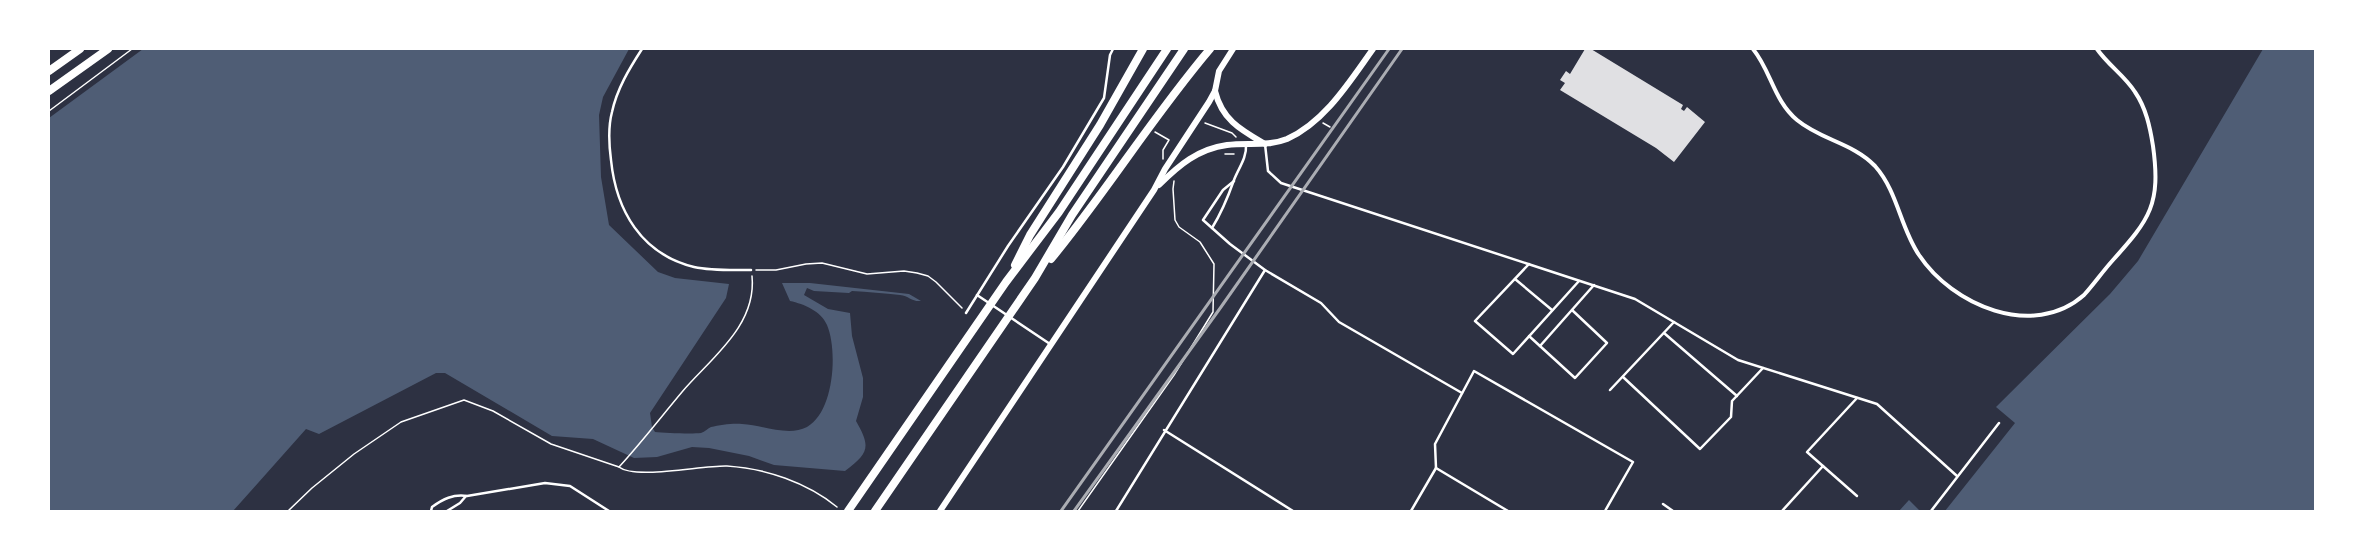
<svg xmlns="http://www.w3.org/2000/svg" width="2364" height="560" font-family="'Source Sans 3',sans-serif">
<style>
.water{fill:#4f5d75}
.building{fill:#e0e0e3}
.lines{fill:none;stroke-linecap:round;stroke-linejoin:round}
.path{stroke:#fff;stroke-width:1.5}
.service{stroke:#fff;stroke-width:2.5}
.minor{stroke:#fff;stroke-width:4}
.tertiary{stroke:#fff;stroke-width:6}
.motorway{stroke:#fff;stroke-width:8}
.rail{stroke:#abadb3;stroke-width:3}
</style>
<rect width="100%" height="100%" fill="#2d3142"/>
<g class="water">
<path d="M143,49H629L603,97L599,115L601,177L609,225L658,272L675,278L729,284L726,298L650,413L652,427L655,432C664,433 692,434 701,433C705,432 708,428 711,427C720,425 733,423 742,424C763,425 788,437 807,427C834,412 838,351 827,325C821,311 804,304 790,301L782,283H810L909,294L921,301C912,302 909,296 900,295C884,293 868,292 852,291L849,293L814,291L807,288L804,295L828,309L850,313L852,336L863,378V397L856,421C871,447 869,453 845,471L774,465L749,456L709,448L692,447L657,457L634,458L593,439L552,436L445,373H436L319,434L306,429L233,511H49V118Z"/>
<path d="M2263,49H2315V511H1945L2015,423L1996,407L2110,294L2138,261Z"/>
<path d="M1909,500L1920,511H1899Z"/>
</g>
<path class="building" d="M1585,49H1591L1683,105L1681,109L1684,111L1687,107L1705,122L1674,162L1656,148L1560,90L1565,83L1560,80L1566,71L1570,74Z"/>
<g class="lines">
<g class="path">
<path d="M49,111L132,49"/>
<path d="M1205,123L1232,133L1236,137"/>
<path d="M1323,123L1330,127"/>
<path d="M1155,132L1169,140L1163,150V159"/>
<path d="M1225,154H1234"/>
<path d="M756,270H776L806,264L822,263L867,274L904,271L917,273L928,276L936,282L962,308"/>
<path d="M619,467C641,443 661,417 682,392C710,359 757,326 752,276"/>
<path d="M288,511L312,488L354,454L401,422L464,400L493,411L551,444L619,467C636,480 703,465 727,466C765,468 808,483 837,507"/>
<path d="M1078,511L1174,375L1213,312L1214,264L1200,242L1179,227L1175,220L1173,189L1174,181"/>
</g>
<g class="service">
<path d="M642,49C629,69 617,89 612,112C608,127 609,145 611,160C616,210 641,254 694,267C712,271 733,270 751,270"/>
<path d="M1265,144L1268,171L1281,183L1635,299L1738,360L1877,404L1957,476"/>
<path d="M1234,181L1223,190L1203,220L1230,244L1265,270L1321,303L1339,322L1462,393"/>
<path d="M1212,228C1222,212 1228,197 1234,180C1238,169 1247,158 1246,145"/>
<path d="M1529,264L1475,321L1513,354L1579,281"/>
<path d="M1515,279L1552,310"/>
<path d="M977,295L1050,344"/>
<path d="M966,313L1008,246L1063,167L1104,98L1110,55L1113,49"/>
<path d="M1664,333L1737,396"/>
<path d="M1529,336L1575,378L1607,343L1572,310"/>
<path d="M1540,346L1594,285"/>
<path d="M1623,377L1700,449L1731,417L1732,401L1763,368"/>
<path d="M1610,390L1674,322"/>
<path d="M1857,398L1807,452L1857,496"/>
<path d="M1164,430L1293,511"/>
<path d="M1436,468L1508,511"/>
<path d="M1663,504L1673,511"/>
<path d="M431,511L432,507C443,499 453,494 467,496L545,483L570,486L609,511"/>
<path d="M447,511L460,503L466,496"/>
<path d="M1116,511L1265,270"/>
<path d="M1411,511L1436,468L1435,444L1474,371L1633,462L1605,511"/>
<path d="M1782,511L1823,466"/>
<path d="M1931,511L1999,423"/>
</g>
<path class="minor" d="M1753,49C1771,71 1774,101 1797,120C1821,140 1853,143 1875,166C1898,192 1900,227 1919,255C1952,305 2033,340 2084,295C2094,284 2103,271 2113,260C2150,219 2161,204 2153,146C2150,127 2146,108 2135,92C2125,76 2108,65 2097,49"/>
<g class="tertiary">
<path d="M1215,91C1222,120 1241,130 1265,144"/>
<path d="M1159,185C1179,165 1198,149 1227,145C1247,142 1267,147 1287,139C1325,122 1350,81 1373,49"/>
<path d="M940,511L1154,190L1165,169L1209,102L1215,91L1219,71L1233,49"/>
</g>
<g class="motorway">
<path d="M49,71L80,49"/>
<path d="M49,91L108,49"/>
<path d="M1051,259C1107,191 1153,116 1210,49"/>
<path d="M1015,265L1030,235L1100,125L1143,49"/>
<path d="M848,511L1006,282L1059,212L1167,49"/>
<path d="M875,511L1035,278L1072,215L1184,49"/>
</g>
<g class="rail">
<path d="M1061,511L1389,49"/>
<path d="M1074,511L1221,307L1402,49"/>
</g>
</g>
<rect width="2364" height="560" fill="none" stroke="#ffffff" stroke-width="100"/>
</svg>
